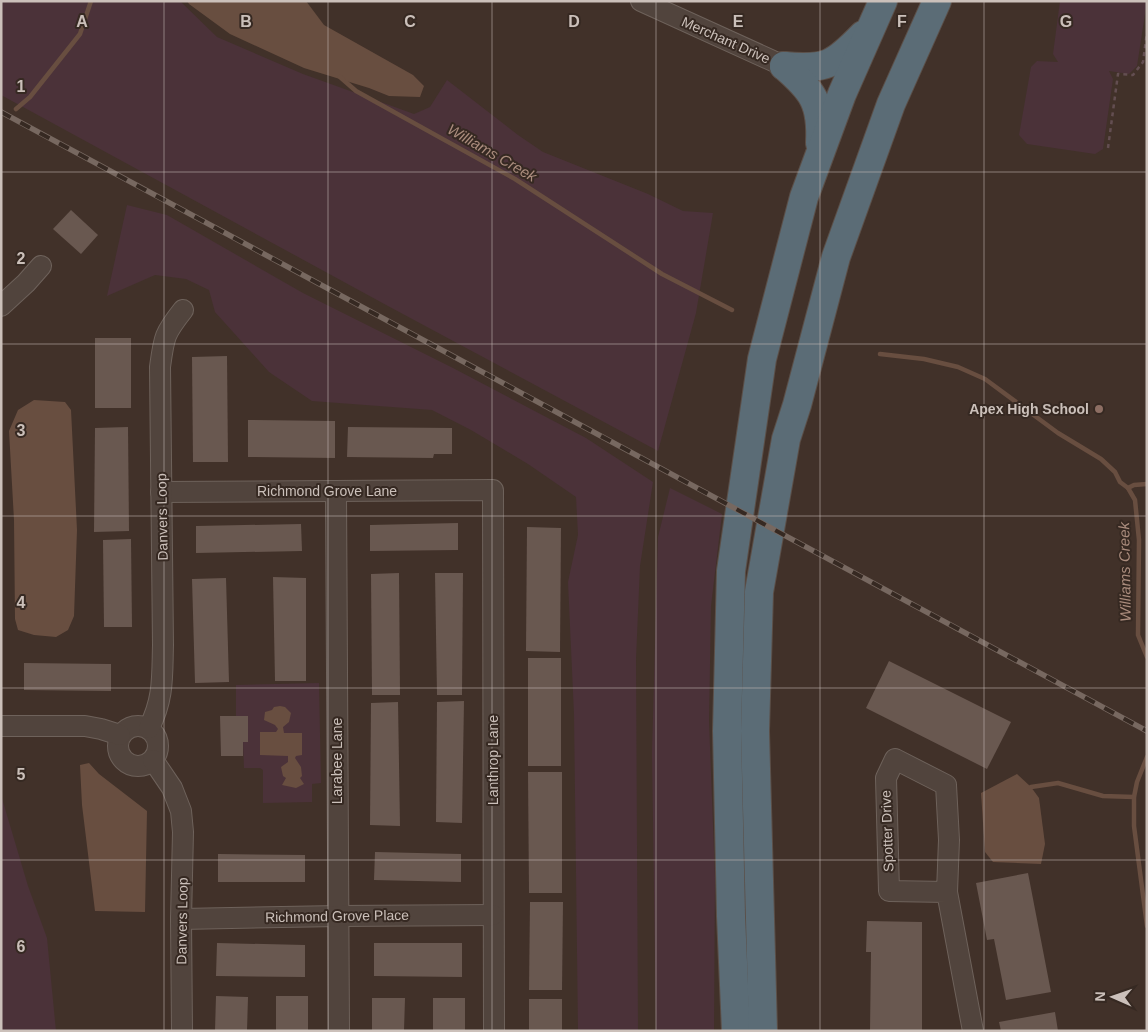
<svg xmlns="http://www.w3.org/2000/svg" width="1148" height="1032" font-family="Helvetica,sans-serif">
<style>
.green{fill:#4b3239}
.water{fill:#684e40}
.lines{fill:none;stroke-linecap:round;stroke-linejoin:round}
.stream{stroke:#684e40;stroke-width:4.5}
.building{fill:#695850}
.minor-casing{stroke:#6e625b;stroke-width:22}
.highway-casing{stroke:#5b4f48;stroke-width:30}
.path{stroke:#634e51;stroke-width:2.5;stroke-dasharray:4 4;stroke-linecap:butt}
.minor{stroke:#51443d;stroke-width:20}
.highway{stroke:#5b6c76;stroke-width:28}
.rail-casing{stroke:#776860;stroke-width:5.5}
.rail{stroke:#362922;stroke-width:4;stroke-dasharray:11;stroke-linecap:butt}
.grid{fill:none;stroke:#cbc0ba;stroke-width:1;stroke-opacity:0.55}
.education-dot{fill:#8d6e63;stroke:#362922;stroke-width:2}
.labels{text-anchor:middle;stroke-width:4;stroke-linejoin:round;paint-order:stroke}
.street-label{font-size:14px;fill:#cbc0ba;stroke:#362922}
.poi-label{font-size:14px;font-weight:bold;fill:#cbc0ba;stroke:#362922;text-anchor:end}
.water-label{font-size:15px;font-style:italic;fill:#aa8c7d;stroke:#362922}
.grid-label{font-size:16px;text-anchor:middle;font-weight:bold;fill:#cbc0ba;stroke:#362922;stroke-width:4;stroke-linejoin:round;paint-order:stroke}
</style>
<rect width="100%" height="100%" fill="#413129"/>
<g class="green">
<path d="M1,1H180L217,37L303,74L414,114L430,107L447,80L518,135L543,152L648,194L683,211L713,213L696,313L658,451L388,306L1,95Z"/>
<path d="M1060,1H1147L1137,66L1129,74L1109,71L1113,79L1103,149L1095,154L1027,144L1019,135L1031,67L1037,61L1058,62L1053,54Z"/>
<path d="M127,205L167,215L303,293L453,368L586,438L653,482L640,566L636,659L638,1031H578L574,714L568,582L578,535L576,497L528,464L471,430L432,410L312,401L269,372L215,312L209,290L186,279L155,275L107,296Z"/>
<path d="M670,488L722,514L711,606L709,721L715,877L714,1031H656L652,752L658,537Z"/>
<path d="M319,683L321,783L312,784V802L263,803V770L260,768H244L243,742H248V716H236V685Z"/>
<path d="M1,795L28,886L47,938L56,1031H1Z"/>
</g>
<g class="water">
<path d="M187,1H306L324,25L413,75L424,86L420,97L389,96L369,88L304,68L230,34L189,4Z"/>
<path d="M34,400L65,402L71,410L77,530L74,616L68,630L56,637L34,635L18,630L15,619L14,520L9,431L18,410Z"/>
<path d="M280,706L285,707L291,713L289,722L283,727L284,733H302V755L296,756L295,758L301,767L302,776L300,778L304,784L296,788L282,785L286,778L283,776L281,767L288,762V756L260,755V732H276L278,729L275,725L264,720L265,712L272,710L274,707Z"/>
<path d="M89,763L99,774L147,811L145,912L95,911L82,805L80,765Z"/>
<path d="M1017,774L1031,787L1039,798L1045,844L1041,864L993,862L985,852L981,793Z"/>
</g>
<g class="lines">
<g class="stream">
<path d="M340,77L356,91L515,179L662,274L732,310"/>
<path d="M16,109L30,97L80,34L91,1"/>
<path d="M880,354L924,359L958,367L985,379L1058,433L1101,459L1115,472L1120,482L1128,488L1135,500L1139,540L1138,635L1147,657"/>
<path d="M1128,488L1134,485L1147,484"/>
<path d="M1147,757L1137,782L1134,797V826L1147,926"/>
<path d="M1031,787L1058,783L1103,796L1134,797"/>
</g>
</g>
<g class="building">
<path d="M71,210L98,235L81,254L53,229Z"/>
<rect x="95" y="338" width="36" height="70"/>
<path d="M227,356L228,462H193L192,357Z"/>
<path d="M248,420L335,421V458L248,457Z"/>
<path d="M128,427L129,531L94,532L95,428Z"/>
<path d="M348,427L452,428V454H434L433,458L347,457Z"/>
<path d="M458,523V550L370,551V525Z"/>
<path d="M301,524L302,551L196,553V526Z"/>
<path d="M527,527L561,528L560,652L526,651Z"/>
<path d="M131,539L132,627H104L103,540Z"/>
<path d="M399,573L400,695H372L371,574Z"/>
<path d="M435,573H463L462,695H437Z"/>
<path d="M273,577L306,578V681H275Z"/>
<path d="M226,578L229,682L195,683L192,579Z"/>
<rect x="528" y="658" width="33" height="108"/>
<path d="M889,661L1011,722L987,769L866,708Z"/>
<path d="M24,663L111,664V691L24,690Z"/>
<path d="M464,701L462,823L436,822L437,702Z"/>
<path d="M398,702L400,826L370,825L371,703Z"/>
<path d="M220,716H248V742H243V756H221Z"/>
<path d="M528,772H562V893H529Z"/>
<path d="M375,852L461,854V882L374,880Z"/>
<path d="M218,854L305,855V882H218Z"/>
<path d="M1028,873L1051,992L1006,1000L994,939L987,940L976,883Z"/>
<path d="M530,902H563L562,990H529Z"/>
<path d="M867,921L922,922V1031H870L871,952H866Z"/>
<path d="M217,943L305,945V977L216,976Z"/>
<path d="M374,943H462V977L374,976Z"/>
<path d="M216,996L248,997L247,1031H215Z"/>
<rect x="276" y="996" width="32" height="35"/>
<path d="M372,998H405L404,1031H372Z"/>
<rect x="433" y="998" width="32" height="33"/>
<rect x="529" y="999" width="33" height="32"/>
<path d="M1055,1012L1058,1031H1001L999,1022Z"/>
</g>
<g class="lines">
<g class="minor-casing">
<g id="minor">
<path d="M641,1L784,66"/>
<path d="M1,306L26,283L41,266"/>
<path d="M161,492L493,490L494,1031"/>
<path d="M336,492L339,1031"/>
<circle cx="138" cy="746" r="20"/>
<path d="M1,726H85L101,729L120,735"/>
<path d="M149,728C164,698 162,677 163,645L160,367C164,337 164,334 183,310"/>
<path d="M153,760L172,788L181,811L183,832L181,919L182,1031"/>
<path d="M947,892L889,891L886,778L895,759L946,785L949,840L947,892L973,1031"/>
<path d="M181,919L338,916L493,915"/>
</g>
</g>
<g class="highway-casing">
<g id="highway">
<path d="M784,66C826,70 834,65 863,35"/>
<path d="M784,66C813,91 822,103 820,143"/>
<path d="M736,1031L731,916L727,731L731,571L762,359L804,197L842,94L883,1"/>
<path d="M763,1031L755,731L759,592L786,439L797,405L836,257L891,104L937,1"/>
</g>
</g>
<path class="path" d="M1108,148L1118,74L1133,75L1143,62L1147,32"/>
<use href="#minor" class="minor"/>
<use href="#highway" class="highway"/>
<g class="rail-casing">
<path id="rail" d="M1,112L1147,731"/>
</g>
<use href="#rail" class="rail"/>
</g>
<path class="grid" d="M164,1V1031M328,1V1031M492,1V1031M656,1V1031M820,1V1031M984,1V1031M1,172H1147M1,344H1147M1,516H1147M1,688H1147M1,860H1147"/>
<circle class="education-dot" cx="1099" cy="409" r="5"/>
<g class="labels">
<g class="street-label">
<text transform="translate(726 40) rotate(24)" y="5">Merchant Drive</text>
<text x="327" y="496">Richmond Grove Lane</text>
<text transform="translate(162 517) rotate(-91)" y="5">Danvers Loop</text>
<text transform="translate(493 760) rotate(-90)" y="5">Lanthrop Lane</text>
<text transform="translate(337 761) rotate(-90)" y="5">Larabee Lane</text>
<text transform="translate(887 831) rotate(-92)" y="5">Spotter Drive</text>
<text transform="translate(337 916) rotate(-1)" y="5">Richmond Grove Place</text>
<text transform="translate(182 921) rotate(-89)" y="5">Danvers Loop</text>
</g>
<g class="poi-label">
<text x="1089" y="414">Apex High School</text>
</g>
<g class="water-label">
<text transform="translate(492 153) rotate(30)" y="5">Williams Creek</text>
<text transform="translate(1125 572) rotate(-91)" y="5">Williams Creek</text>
</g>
</g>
<g class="grid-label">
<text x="82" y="27">A</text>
<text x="246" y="27">B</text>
<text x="410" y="27">C</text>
<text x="574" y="27">D</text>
<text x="738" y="27">E</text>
<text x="902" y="27">F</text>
<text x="1066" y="27">G</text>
<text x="21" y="92">1</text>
<text x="21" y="264">2</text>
<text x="21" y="436">3</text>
<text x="21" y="608">4</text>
<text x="21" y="780">5</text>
<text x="21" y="952">6</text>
</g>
<rect width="1148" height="1032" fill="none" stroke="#cbc0ba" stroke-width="5"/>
<g transform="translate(1113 997) rotate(272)" stroke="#362922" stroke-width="4" paint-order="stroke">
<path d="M0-4L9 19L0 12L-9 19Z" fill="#cbc0ba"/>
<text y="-8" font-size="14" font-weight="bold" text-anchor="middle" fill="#cbc0ba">N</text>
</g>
</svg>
